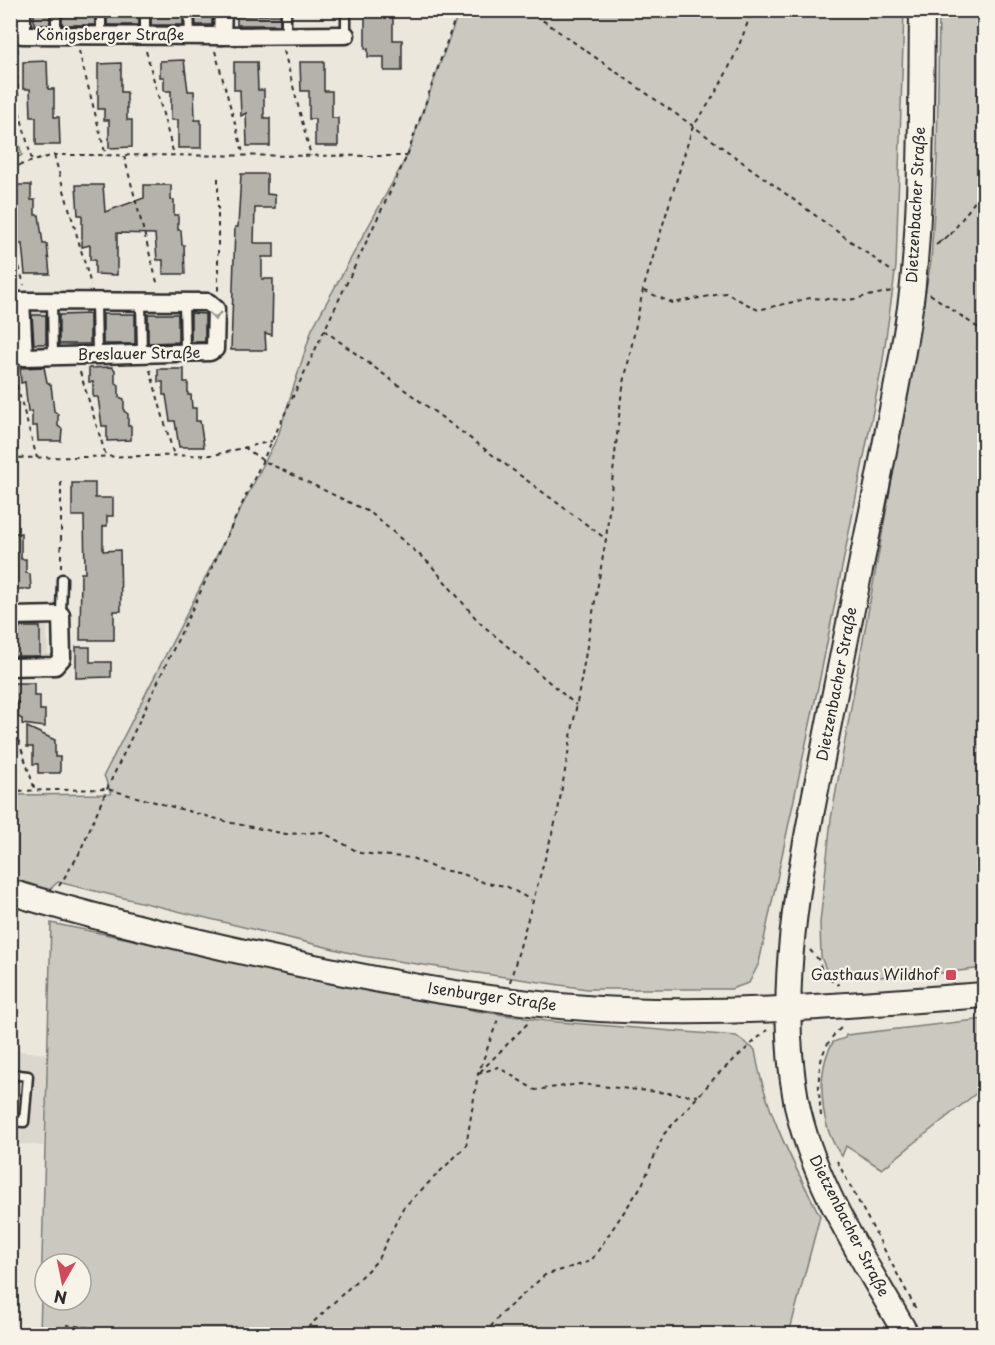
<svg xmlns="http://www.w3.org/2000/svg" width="995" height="1345" font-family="'Playpen Sans',sans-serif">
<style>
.built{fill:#dbd7ce}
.green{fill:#cbc8bf;stroke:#7b7a75;stroke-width:1.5;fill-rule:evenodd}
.building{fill:#b5b2ab;stroke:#2b2b2b;stroke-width:1.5}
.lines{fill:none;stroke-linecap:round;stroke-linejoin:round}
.lane-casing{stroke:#2b2b2b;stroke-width:13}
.street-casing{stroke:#2b2b2b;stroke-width:21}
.secondary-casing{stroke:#2b2b2b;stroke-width:28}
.path{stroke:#2b2b2b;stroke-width:2;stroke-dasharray:4.5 4.5;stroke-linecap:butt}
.lane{stroke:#f7f3e8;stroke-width:8}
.street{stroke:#f7f3e8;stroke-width:16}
.secondary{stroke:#f7f3e8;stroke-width:24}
.oneway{stroke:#918f8a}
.poi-dot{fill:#d1495b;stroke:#f7f3e8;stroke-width:2}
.labels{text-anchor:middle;stroke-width:4.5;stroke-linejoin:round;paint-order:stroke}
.street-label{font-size:15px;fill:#2b2b2b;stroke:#f7f3e8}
.poi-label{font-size:15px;fill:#2b2b2b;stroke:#f7f3e8;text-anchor:end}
</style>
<rect width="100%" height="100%" fill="#ebe7dd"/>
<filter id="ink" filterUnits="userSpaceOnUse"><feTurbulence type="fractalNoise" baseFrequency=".0167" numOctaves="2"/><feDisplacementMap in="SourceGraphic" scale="12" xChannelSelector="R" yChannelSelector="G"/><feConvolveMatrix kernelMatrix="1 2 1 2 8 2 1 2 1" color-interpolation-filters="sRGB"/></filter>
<g filter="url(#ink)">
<g class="built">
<path d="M211,308V346L27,348V310Z"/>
<path d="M47,623L48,660H11L10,624Z"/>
<path d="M10,1050L47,1054L43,1146L11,1143Z"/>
</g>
<g class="green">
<path d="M459,11H904L896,266L882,366L821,673L759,963L749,983L731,989H587L363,956L58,882L48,891L11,879L10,795L111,794L104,775L278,436L312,329L407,156Z"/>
<path d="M939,11H984V968L924,975L830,979L821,957L820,923L831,819L931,261L937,159Z"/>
<path d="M10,125H14L22,155L11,161Z"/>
<path d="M51,923L477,1011L546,1021L736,1036L755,1050C764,1109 793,1163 820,1216L789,1334H40ZM45,1264H81V1300H45Z"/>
<path d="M984,1019V1087L882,1169L846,1146L842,1156C820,1129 815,1072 833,1042L845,1038L846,1035Z"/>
</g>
<g class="building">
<rect x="34" y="10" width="16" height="15"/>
<rect x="62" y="10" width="33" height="15"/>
<rect x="107" y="10" width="32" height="15"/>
<rect x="151" y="10" width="32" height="15"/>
<path d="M195,10H212V25H196Z"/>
<path d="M365,10H393V40H402V71H384V57H368V49H365Z"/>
<path d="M264,15H280V25H237V16Z"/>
<path d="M184,60L188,91H194L195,120H201V148H178V120H171V91H164V77H160V61Z"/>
<path d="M47,61L48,89H54V117H59L60,145H36V117H31L30,89H23V62Z"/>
<path d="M234,62H257L258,90H264V118H270V146H247L246,113L241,116L240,90H234Z"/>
<path d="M300,62H324V91H332V118H338V146H315V119H309V91H301Z"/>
<path d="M121,63V92H127V120H132V147L109,148V120H104V109H98V64Z"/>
<path d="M241,174H267V194L275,195V208H255L254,243H274V257H262V279H273L272,335L265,333L266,350H231L235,227H238Z"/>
<path d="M10,185H31V200H35V215H39L43,244H47L50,274H25L22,244H18L14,214L10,215Z"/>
<path d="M76,185H103L105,212L144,198V185H171V200H174V215H178V230H181L182,245H184L185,274H163V260H157L155,234L117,233V275L95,274V260H90V245L82,247V215H78Z"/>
<path d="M191,313L205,314V342H191Z"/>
<path d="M90,314V344H59V315Z"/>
<rect x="103" y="314" width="32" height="30"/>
<path d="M148,314H178V342L148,343Z"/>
<path d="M32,315H46V344H34Z"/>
<path d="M44,367L47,382L51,385L54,411L58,414V426L62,429L61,441H38L37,426H32V411L28,412L25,382L21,383L20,368Z"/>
<path d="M112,367L115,370V382L119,385V397L124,399V411L128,414V426H131V440L107,441V426H102L98,397H93V382H89V368Z"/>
<path d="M158,369H184V382H188V395H191L192,408H196V421H200L204,447H179L175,421H170L166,395H163V382H158Z"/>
<path d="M72,483H95V498H113V516H107V526H103V551L120,550L121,611H114V640H80L81,573H85L84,516H72Z"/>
<path d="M10,533H21V559H26V573L30,574L31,589H10Z"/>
<rect x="14" y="627" width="26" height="29"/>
<path d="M76,647H90V662H111V677L76,678Z"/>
<path d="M13,683H34V696H40V710H45V727L22,724V719L18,717V702H13Z"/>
<path d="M27,727L55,740V757H60V773H38V764H33V747H27Z"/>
</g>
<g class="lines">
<g class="lane-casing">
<g id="lane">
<path d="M56,10V35"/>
<path d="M145,10V36"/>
<path d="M189,10L190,36"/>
<path d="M101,35V10"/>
<path d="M286,35V10"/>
<path d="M346,35V10"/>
<path d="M184,301L185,352"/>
<path d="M52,302L53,356"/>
<path d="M96,302L97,354"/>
<path d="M141,302L142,353"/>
<path d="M61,615L62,579"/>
<path d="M10,1074L28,1076L24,1122L10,1121"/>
</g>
</g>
<g class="street-casing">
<g id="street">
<path d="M22,10V35L222,36L223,10"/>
<path d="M222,36L346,35"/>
<path d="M10,302L28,301L208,302L216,309L215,349L210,352L24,357L21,301"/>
<path d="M10,616L61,615L62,658L55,666L10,667"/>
</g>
</g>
<g class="secondary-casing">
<g id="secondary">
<path d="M10,892C102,920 196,942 290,962C400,985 510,1006 623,1010C744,1015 864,1004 984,995"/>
<path d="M906,1334C866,1263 811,1181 796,1100C775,985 801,866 823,754C844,644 868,535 889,425C898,379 908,331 913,284C922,193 921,102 922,10"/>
</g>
</g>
<g class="path">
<path d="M528,10L693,126L894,273"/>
<path d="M18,49L16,56L19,110L32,161"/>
<path d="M79,51L106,156"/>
<path d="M146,51L174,155"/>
<path d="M215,51L244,156"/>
<path d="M284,51L311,156"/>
<path d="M54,155L91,285"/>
<path d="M124,156L158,286"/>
<path d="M10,168L54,155L407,156"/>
<path d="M218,178V292"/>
<path d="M10,232L24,285"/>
<path d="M939,242L949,235"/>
<path d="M936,245L951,234L984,189"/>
<path d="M644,291L673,303L726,293L758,310L810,298L849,300L892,291"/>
<path d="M930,294L984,332"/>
<path d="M324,330L606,539"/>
<path d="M12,368L37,458"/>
<path d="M150,370L174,456"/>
<path d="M80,372L106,456"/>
<path d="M244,447L262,460L371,513L430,564L479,622L576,705"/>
<path d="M10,458L214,455L272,441"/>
<path d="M61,482V567"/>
<path d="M10,715L35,790"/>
<path d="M10,791L107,789L232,823L286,834L322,832L360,853L412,858L437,869L463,874L485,883L506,886L531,900"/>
<path d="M59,886L78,856L107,789L407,156L458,10"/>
<path d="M810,950L818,959L824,976L839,985"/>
<path d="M510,982L557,816L606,539L621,398L643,290L693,126C720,91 738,52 752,10"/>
<path d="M480,1072L530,1021"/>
<path d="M478,1074L498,1067L535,1090L580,1084L698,1096"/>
<path d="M821,1116C818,1083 814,1051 841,1028L840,1024"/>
<path d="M837,1161L916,1309"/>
<path d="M66,1325L111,1330L119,1334"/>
<path d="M925,1328L928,1334"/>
<path d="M301,1334L377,1261L403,1208L466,1146L478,1074L498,1019"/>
<path d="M485,1334L501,1314L545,1275L591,1261L642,1185L664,1134L718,1074L767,1030"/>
</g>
<use href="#lane" class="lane"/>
<use href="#street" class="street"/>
<use href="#secondary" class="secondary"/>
</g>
<defs><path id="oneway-chevron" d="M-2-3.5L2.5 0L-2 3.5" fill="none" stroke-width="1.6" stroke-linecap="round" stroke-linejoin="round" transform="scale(1.5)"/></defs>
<use class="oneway" href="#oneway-chevron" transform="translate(215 316) rotate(88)"/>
</g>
<rect class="poi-dot" x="945" y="969" width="12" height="12" rx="3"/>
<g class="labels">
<g class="street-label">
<text x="110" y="40">Königsberger Straße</text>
<text transform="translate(916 205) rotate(-87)" y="5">Dietzenbacher Straße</text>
<text transform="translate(139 354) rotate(-1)" y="5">Breslauer Straße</text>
<text transform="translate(837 684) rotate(-79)" y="5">Dietzenbacher Straße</text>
<text transform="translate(492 997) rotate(8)" y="5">Isenburger Straße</text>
<text transform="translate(849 1226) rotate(63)" y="5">Dietzenbacher Straße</text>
</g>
<g class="poi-label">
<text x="939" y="980">Gasthaus Wildhof</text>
</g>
</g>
<rect width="995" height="1345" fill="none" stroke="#f7f3e8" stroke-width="36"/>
<rect x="18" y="18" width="959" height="1309" fill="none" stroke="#2b2b2b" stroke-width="2" filter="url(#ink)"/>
<g transform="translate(63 1282) rotate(189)"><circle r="28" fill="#f7f3e8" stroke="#a5a39c" stroke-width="1.5"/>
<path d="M0-4.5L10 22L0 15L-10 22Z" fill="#d1495b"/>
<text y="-9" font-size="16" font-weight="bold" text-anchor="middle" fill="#2b2b2b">N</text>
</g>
</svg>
